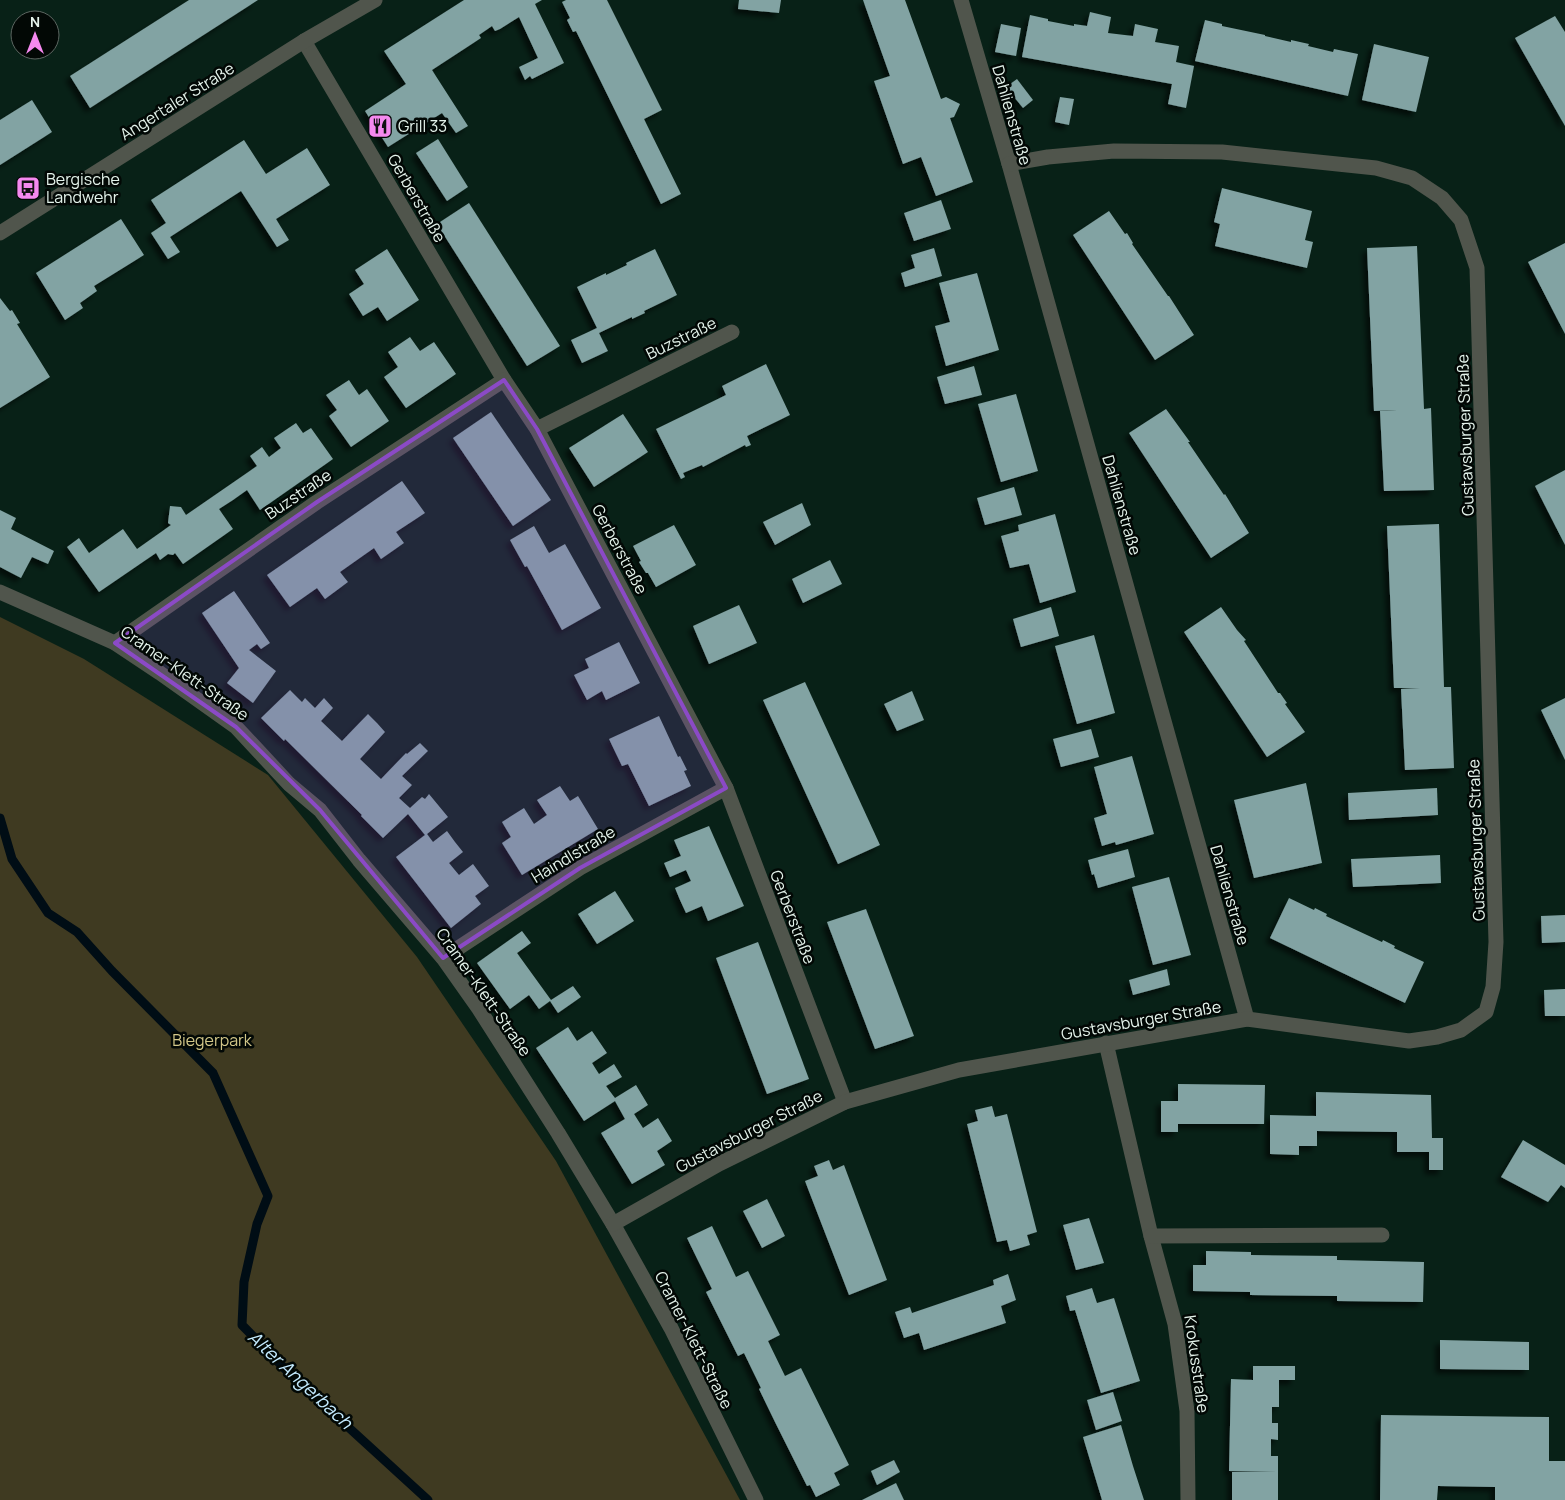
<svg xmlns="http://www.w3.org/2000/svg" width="1565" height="1500" font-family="Manrope,sans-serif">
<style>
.green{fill:#3f3a21}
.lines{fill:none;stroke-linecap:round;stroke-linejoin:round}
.stream{stroke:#000d15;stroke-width:9}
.building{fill:#82a3a3;filter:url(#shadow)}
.minor{stroke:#50554c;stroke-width:15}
.marked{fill:#8b4ac6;fill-opacity:0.2;stroke:#8b4ac6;stroke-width:4;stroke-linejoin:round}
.labels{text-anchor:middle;stroke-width:5;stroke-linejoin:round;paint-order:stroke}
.street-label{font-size:16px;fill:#e4f3eb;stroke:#020805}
.poi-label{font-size:16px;fill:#e4f3eb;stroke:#020805;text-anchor:start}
.park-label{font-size:16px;fill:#d2c789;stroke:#020805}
.water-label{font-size:18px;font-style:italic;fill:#c4ebff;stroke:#020805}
</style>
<defs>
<filter id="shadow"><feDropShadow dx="-4.5" dy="4.5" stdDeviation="2.5" flood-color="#0009"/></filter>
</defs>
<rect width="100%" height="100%" fill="#082117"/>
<path class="green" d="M0,617L84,659L268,775L417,957L556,1161L740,1500H0Z"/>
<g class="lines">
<path class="stream" d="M0,818L12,859L48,913L77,932L112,971L213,1073L268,1196L257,1224L244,1282L242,1325L289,1373L428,1500"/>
</g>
<g class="building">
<path d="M189,0H258L90,108L70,76Z"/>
<path d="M464,0H542L535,4L564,63L532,79L530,76L525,80L519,67L538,58L519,17L500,29L495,31L492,26L479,35L481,38L432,70L468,126L456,133L442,113L388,147L365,111L406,84L384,51Z"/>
<path d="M566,0H607L662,110L644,119L681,194L661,204L576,31L573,32L567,20L570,18L562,2Z"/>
<path d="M739,0H781L779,13L738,9Z"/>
<path d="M863,0H905L941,99L946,97L960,104L954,117L950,118L973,182L936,196L921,157L903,164L874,81L890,76Z"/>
<path d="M1090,12L1111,17L1108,33L1133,36L1135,24L1158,29L1155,42L1179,46L1176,62L1194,66L1186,108L1168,104L1172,84L1022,57L1030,15L1048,19V21L1074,26V24L1087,26Z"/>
<path d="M1555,16L1565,32V126L1515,38Z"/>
<path d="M1205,20L1222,24V26L1265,35V36L1291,42V40L1309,44L1308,46L1333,52L1334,49L1358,54L1348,96L1195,61Z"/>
<path d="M1001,24L1021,28L1016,56L995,52Z"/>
<path d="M1374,44L1429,57L1416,112L1362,100Z"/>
<path d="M1017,79L1033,100L1023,108L1006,87Z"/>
<path d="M1060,97L1074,99L1069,125L1055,122Z"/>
<path d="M32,100L52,132L0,165V120Z"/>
<path d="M438,139L468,187L447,201L416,153Z"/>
<path d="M244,140L266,174L307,148L330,185L276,219L289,240L277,247L241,191L170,237L180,252L168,259L151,233L166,223L151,200Z"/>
<path d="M1222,188L1312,211L1305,240L1313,242L1307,268L1215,246L1220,224L1214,222Z"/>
<path d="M941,200L951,229L914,241L904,213Z"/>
<path d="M469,203L560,346L527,366L437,224Z"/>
<path d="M1109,211L1125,234L1127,233L1133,243L1132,244L1168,296H1169L1194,335L1155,360L1073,235Z"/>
<path d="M121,219L144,255L94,286L97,291L80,303L83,308L65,320L36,273Z"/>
<path d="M1565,243V334L1528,262Z"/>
<path d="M1417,246L1424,409L1431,408L1434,490L1384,491L1380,411L1397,410L1374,411L1367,248Z"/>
<path d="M934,248L942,276L905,287L901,273L915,268L911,255Z"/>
<path d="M387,249L419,300L387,321L378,307L363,316L349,294L364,284L355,270Z"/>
<path d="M655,249L677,295L644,311L645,313L632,319V317L599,333L608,351L582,363L571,340L597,328L577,287L606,273V275L627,265L626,263Z"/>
<path d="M977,273L999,350L946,366L935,326L950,322L939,283Z"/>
<path d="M0,298L10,311L12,310L20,323L17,324L50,377L0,408Z"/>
<path d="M410,337L420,351L434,342L456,374L406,408L384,377L398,367L388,352Z"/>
<path d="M766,364L790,415L747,436L751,445L746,447L745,445L703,467L702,465L683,473L685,477L681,479L656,429L726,395L722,386Z"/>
<path d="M974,366L982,395L945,404L937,377Z"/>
<path d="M349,380L359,395L367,389L389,421L351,447L329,416L337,410L326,395Z"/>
<path d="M1016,394L1038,471L1001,482L978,404Z"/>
<path d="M1166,409L1190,442H1188L1224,495L1225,494L1249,533L1211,558L1129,433Z"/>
<path d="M491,412L551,500L513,526L453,438Z"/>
<path d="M623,414L648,452L594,487L569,448Z"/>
<path d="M296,423L303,433L311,428L333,459L260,510L247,490L233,500L219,509L233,529L183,564L175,553L173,555L168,554L160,560L156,553L99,592L67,547L79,538L89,553L123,529L137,549L171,525L168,523L170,506L181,507L186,515L257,466L250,456L262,447L269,457L281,448L274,438Z"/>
<path d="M1565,470V545L1535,486Z"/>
<path d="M402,481L425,513L396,532L404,543L381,559L374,548L340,572L348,582L325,599L317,588L290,607L267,575Z"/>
<path d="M1014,487L1022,515L985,525L977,498Z"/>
<path d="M802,503L811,525L775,545L763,522Z"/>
<path d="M0,510L16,518L11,529L54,551L48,564L32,557L21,578L0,567Z"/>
<path d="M1055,514L1076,592L1040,603L1029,564L1010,568L1001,536L1019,531L1018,525Z"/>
<path d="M1439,524L1444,687H1451L1454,768L1405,770L1401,689L1420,688H1394L1387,526Z"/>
<path d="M674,525L696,565L656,587L648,573H646L639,562L641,561L633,546Z"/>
<path d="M534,526L549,553L565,544L601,608L562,630L527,566L525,567L510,540Z"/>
<path d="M830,560L842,584L803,603L792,579Z"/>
<path d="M234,591L270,643L261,649L257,644L249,650L276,671L253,703L227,683L239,668L202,613Z"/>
<path d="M739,605L757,643L709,664L693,626Z"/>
<path d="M1051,607L1059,636L1021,647L1013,619Z"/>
<path d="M1221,607L1237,630L1246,640L1244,641L1278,693H1280L1287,703L1285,704L1305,732L1267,757L1184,632Z"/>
<path d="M1094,635L1115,713L1077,724L1055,646Z"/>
<path d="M619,642L640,683L606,700L602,691L587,700L574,675L589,668L585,659Z"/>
<path d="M805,682L880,845L838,864L763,700Z"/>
<path d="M290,690L302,702L305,698L315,708L324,698L333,708L321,721L342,741L368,714L377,723L385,732L360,759L381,779L406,753L407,754L420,743L428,751L402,776L412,785L399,798L410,808L422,797L425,799L429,794L448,817L427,834L433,842L447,831L455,842L463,852L449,863L459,875L473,864L489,886L475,896L481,904L451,928L396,857L425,835L408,814L383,838L361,816L362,815L285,739L284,741L261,718Z"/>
<path d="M912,691L924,720L897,731L884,704Z"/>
<path d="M1565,698V760L1541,710Z"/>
<path d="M659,716L678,757L680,756L687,770L684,771L691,786L649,806L628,764L622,766L609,739Z"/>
<path d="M1091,729L1099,757L1061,767L1053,739Z"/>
<path d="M1132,756L1154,834L1116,845L1115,842L1102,846L1094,818L1107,814L1094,767Z"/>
<path d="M1306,783L1322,863L1254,878L1234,800Z"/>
<path d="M560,786L570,801L578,796L598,829L522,875L502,843L511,837L502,822L524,808L534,824L547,815L537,800Z"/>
<path d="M1437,788L1438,815L1349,820L1348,793Z"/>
<path d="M709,826L744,906L708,921L702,906L686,913L680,900L675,888L691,881L686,870L670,877L664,863L681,856L674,840Z"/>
<path d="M1128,849L1135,877L1098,888L1094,874L1092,875L1088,860Z"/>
<path d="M1440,855L1441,883L1353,887L1351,859Z"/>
<path d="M1169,877L1191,955L1153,965L1132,887Z"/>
<path d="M615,891L634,921L597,944L578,914Z"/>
<path d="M1289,898L1314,910L1315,908L1327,914L1326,916L1382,942L1383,940L1395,946L1394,948L1424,962L1405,1003L1270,938Z"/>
<path d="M866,909L914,1036L875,1049L827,922Z"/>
<path d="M1565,915V942L1542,943L1541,916Z"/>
<path d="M522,931L531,943L517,953L551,1000L573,986L581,997L558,1013L550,1001L539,1009L529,995L510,1009L477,963Z"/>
<path d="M758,942L809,1079L767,1094L716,958Z"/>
<path d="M1167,969L1170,985L1133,995L1129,980Z"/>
<path d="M1565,989V1016H1545L1544,990Z"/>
<path d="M568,1027L577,1041L592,1031L607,1053L592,1063L599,1074L614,1064L622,1077L606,1086L615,1098L636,1085L648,1105L634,1114L643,1128L658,1118L672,1141L657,1151L665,1165L632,1184L601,1133L625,1119L615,1101L584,1121L536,1048Z"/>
<path d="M1178,1084L1265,1085L1264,1124H1178V1132H1161V1101H1178Z"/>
<path d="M1316,1092L1431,1095L1432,1138H1443V1170H1429V1152H1397V1132L1317,1131V1146H1299V1155L1270,1154V1115L1316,1116Z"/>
<path d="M992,1106L995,1117L1007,1114L1037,1232L1027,1235L1030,1245L1010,1251L1007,1240L997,1242L967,1124L978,1121L975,1110Z"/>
<path d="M1523,1140L1565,1165V1188L1561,1185L1548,1202L1501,1177Z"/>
<path d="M829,1160L833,1170L844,1165L887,1280L849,1295L805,1181L818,1176L814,1166Z"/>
<path d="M767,1199L785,1236L762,1248L743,1211Z"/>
<path d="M1089,1218L1104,1263L1076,1270L1063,1225Z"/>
<path d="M712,1226L736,1277L748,1271L780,1335L768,1341L785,1376L801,1368L849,1465L834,1473L840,1485L816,1497L810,1485L807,1486L775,1422L759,1389L761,1388L744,1353L738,1356L706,1292L712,1289L687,1238Z"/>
<path d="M1206,1251L1251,1252V1255L1337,1256V1260L1424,1262L1423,1302L1337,1301V1296L1250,1295V1292L1193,1291V1265H1206Z"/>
<path d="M1008,1274L1016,1300L1001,1306L1006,1323L924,1350L919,1333L904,1338L895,1312L910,1307L914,1319L912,1313L994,1285L993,1280Z"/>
<path d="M1092,1288L1097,1303L1114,1298L1140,1381L1101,1393L1075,1310L1070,1311L1066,1296Z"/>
<path d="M1440,1340L1529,1342V1370L1440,1369Z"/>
<path d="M1253,1366H1295V1380H1279V1407H1272V1423H1278V1440L1271,1439V1456H1278V1500H1232V1472H1277L1229,1471L1231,1379L1253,1380Z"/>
<path d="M1113,1392L1122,1421L1096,1430L1087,1400Z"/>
<path d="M1381,1415L1549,1417V1461H1565V1500H1495V1487L1438,1486L1437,1500H1380Z"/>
<path d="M1121,1425L1133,1466L1144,1500H1102L1083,1437Z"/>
<path d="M894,1460L900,1472L877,1485L871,1471Z"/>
<path d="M896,1483L904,1500H862Z"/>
</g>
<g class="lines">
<g class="minor">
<path d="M961,0L1009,164L1247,1019"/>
<path d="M304,41L504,380L537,429L726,788L845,1102"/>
<path d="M0,233L304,41L375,0"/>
<path d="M537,429L732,332"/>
<path d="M0,592L115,643L160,673L236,727L289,784L320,810L359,860L443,958L479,1009L558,1133L613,1224L671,1328L756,1500"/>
<path d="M115,643L317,502L504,380"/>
<path d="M443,958L580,868L726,788"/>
<path d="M1106,1043L1151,1236L1175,1324L1187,1411L1188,1500"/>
<path d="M613,1224L719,1164L845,1102L959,1070L1247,1019L1409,1041L1437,1037L1461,1030L1486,1012L1493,987L1496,942L1477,268L1461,220L1442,198L1412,178L1376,168L1222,152L1114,151L1048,157L1009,164"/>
<path d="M1151,1236L1382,1235"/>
</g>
</g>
<path class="marked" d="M504,380L537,429L726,788L580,868L443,958L320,810L236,727L115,643L317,502Z"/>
<defs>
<g id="restaurant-square" transform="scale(1.25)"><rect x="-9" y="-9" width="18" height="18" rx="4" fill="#f589ef" stroke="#020805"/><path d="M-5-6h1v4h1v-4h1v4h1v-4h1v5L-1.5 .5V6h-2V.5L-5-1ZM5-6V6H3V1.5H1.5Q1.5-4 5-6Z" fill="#111"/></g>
<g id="bus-square" transform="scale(1.25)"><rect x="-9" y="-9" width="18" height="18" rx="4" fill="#f589ef" stroke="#020805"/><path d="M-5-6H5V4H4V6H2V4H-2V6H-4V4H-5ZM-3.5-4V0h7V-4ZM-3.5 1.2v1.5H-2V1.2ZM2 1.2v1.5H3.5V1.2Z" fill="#111"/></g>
</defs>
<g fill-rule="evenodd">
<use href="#restaurant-square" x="380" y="126"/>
<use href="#bus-square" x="28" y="188"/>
</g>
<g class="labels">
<g class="street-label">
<text transform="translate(177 101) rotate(-32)" y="6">Angertaler Straße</text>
<text transform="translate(1012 115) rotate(74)" y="6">Dahlienstraße</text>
<text transform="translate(417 198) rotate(60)" y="6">Gerberstraße</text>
<text transform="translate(681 338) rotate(-26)" y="6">Buzstraße</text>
<text transform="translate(1465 435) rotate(-92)" y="6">Gustavsburger Straße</text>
<text transform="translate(298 494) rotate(-34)" y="6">Buzstraße</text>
<text transform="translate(1122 505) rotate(74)" y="6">Dahlienstraße</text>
<text transform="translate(620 549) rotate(62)" y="6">Gerberstraße</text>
<text transform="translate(185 673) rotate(35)" y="6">Cramer-Klett-Straße</text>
<text transform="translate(1476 840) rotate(-92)" y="6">Gustavsburger Straße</text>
<text transform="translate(573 854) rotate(-31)" y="6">Haindlstraße</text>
<text transform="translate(1230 895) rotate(74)" y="6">Dahlienstraße</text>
<text transform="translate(793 917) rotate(69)" y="6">Gerberstraße</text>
<text transform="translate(484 992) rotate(55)" y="6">Cramer-Klett-Straße</text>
<text transform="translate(1141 1020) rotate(-10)" y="6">Gustavsburger Straße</text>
<text transform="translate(749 1131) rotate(-27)" y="6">Gustavsburger Straße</text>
<text transform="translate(694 1340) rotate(63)" y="6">Cramer-Klett-Straße</text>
<text transform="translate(1197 1364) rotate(82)" y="6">Krokusstraße</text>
</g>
<g class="poi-label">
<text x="398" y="132">Grill 33</text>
<text x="46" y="185">Bergische<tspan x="46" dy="18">Landwehr</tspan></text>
</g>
<g class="park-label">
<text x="212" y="1046">Biegerpark</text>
</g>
<g class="water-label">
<text transform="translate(300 1380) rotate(43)" y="6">Alter Angerbach</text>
</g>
</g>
<g transform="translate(35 35)"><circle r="24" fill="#020805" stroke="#5c6661"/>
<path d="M0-4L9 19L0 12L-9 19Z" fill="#f589ef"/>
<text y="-8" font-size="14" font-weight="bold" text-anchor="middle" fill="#e4f3eb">N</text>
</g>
</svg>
